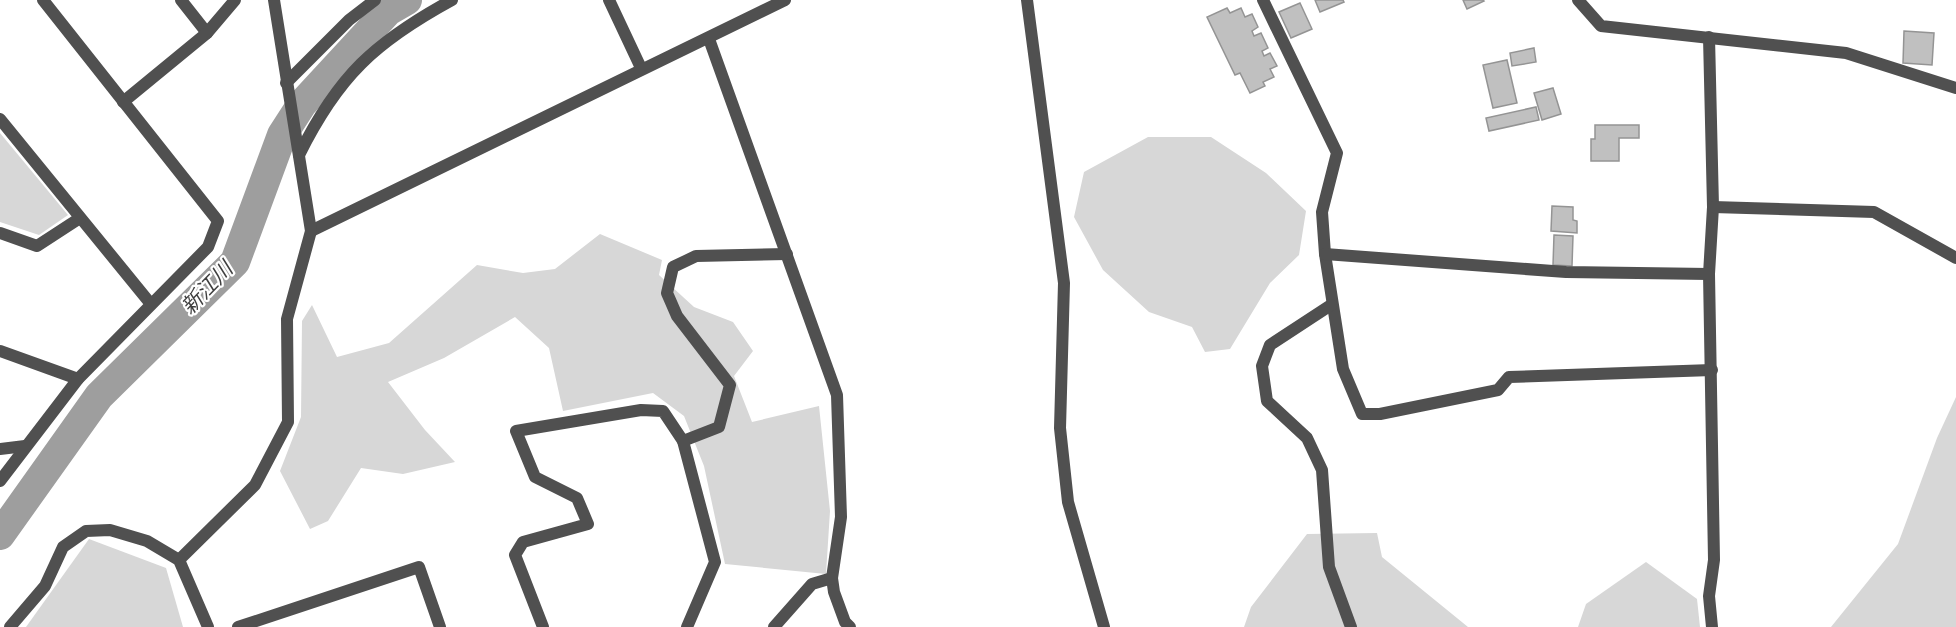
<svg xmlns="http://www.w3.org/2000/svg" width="1956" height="627" font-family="Cabin,'Noto Sans JP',sans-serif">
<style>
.green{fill:#d7d7d7}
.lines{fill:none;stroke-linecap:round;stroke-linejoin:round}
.river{stroke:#9e9e9e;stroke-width:30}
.building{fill:#c0c0c0;stroke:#949494;stroke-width:1.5}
.street{stroke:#505050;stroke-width:12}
.labels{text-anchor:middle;stroke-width:4.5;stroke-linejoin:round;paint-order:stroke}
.water-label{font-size:21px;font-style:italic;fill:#3f3f3f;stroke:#fff}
</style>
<rect width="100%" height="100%" fill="#fff"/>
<g class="green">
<path d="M0,133L68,215L39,235L0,222Z"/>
<path d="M1148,137H1211L1266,173L1306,211L1299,255L1270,283L1230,349L1205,352L1192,327L1149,312L1103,270L1074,217L1084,172Z"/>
<path d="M600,234L662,260L659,275L694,307L733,322L753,351L734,376L752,422L819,406L830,511L826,574L725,564L704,466L684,416L653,393L563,411L549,348L515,317L444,358L388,382L425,430L455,462L403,474L361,468L328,521L310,529L280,471L301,417L302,321L312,305L337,357L389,343L477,265L523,273L555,269Z"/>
<path d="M1956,397V627H1831L1898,544L1937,438Z"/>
<path d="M1377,533L1382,557L1468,627H1244L1251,607L1307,534Z"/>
<path d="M89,539L166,568L183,627H26Z"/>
<path d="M1646,562L1697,599L1700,627H1578L1586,604Z"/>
</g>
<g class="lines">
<path class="river" d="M0,535L99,396L235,262L282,135L302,104L388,11L407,0"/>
</g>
<g class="building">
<path d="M1315,0H1343L1344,2L1320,12Z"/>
<path d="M1463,0H1483L1484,1L1467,9Z"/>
<path d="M1300,3L1312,29L1291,38L1279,12Z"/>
<path d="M1227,8L1230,13L1241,8L1245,17L1252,14L1258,27L1252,31L1254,36L1261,33L1268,48L1262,51L1264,56L1270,53L1277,66L1270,69L1274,77L1263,82L1265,86L1250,93L1240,73L1235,75L1207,17Z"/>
<path d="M1904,31L1934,33L1932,65L1903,63Z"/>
<path d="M1534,48L1536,62L1512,66L1510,53Z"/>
<path d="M1507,60L1517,103L1493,108L1483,65Z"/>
<path d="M1553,88L1561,114L1542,120L1534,93Z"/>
<path d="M1536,107L1539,120L1489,131L1486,118Z"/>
<path d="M1595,125H1639V138H1619V161H1591V139H1595Z"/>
<path d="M1552,206L1573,207V220L1577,221V233L1551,231Z"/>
<path d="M1554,235L1573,236L1572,266L1553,265Z"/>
</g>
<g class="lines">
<g class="street">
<path d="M181,0L207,33"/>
<path d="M609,0L641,68"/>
<path d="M1027,0L1064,283L1060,428L1068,502L1104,627"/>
<path d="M1263,0L1337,153L1322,212L1325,254L1343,369L1362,414H1380L1498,390L1509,377L1712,370"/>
<path d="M1578,0L1601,26L1846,53L1956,88"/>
<path d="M1709,37L1713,207L1709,274L1714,560L1709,596L1712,627"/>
<path d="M709,39L837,395L841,517L832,578L834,592L845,622L850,627"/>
<path d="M286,83L349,20L375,0"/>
<path d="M123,102L207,33L235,0"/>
<path d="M0,119L150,303"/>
<path d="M299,155C338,76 375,42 452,0"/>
<path d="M1713,207L1874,212L1956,258"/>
<path d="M311,231L785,0"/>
<path d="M0,233L37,246L80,218"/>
<path d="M1325,254L1566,272L1709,274"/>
<path d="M1331,305L1270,345L1262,366L1267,401L1307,438L1322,470L1329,567L1351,627"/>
<path d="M0,351L78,379"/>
<path d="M683,441L719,427L730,385L677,316L667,293L673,267L696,256L787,254"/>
<path d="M0,449L25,446"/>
<path d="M0,481L78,379L208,247L218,221L43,0"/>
<path d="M179,560L255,485L288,422L287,319L311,231L274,0"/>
<path d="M10,627L45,586L63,547L86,531L110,530L147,541L179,560L208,627"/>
<path d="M238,627L419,567L440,627"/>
<path d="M543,627L515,555L523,542L588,524L577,498L535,477L516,431L641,410L663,411L683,441L715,562L687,627"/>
<path d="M774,627L812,584L832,578"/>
</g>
</g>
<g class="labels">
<g class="water-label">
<text transform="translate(207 288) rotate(-46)" y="7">新江川</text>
</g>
</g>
</svg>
